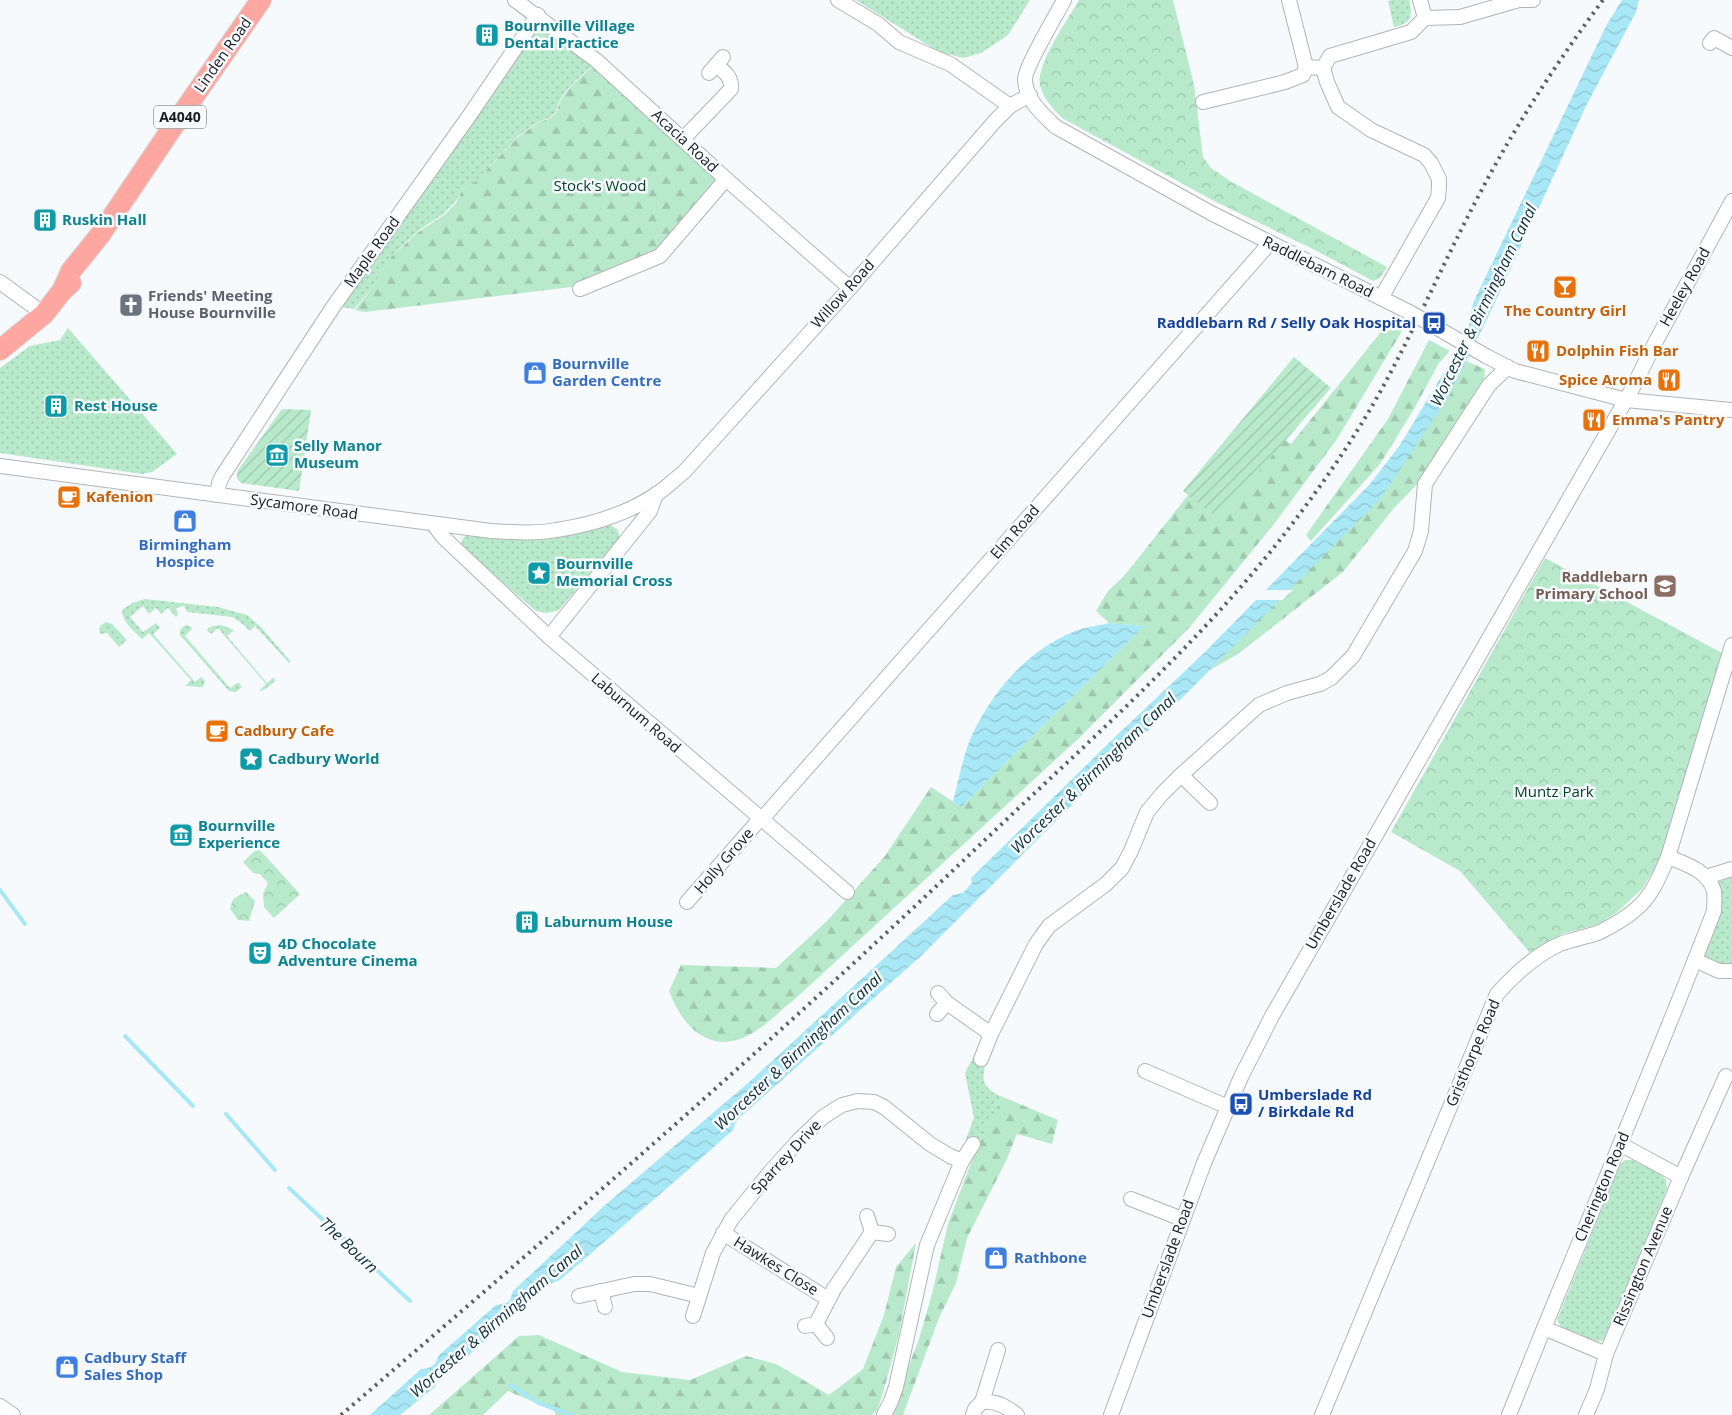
<svg xmlns="http://www.w3.org/2000/svg" width="1732" height="1415" font-family="'Open Sans',sans-serif">
<style>
.grass{fill:url(#grass-dots)}
.forest{fill:url(#forest-firs)}
.park{fill:url(#park-crowns)}
.garden{fill:url(#garden-furrows)}
.water{fill:url(#water-waves)}
.pier{fill:#f7fafd}
.lines{fill:none;stroke-linecap:round;stroke-linejoin:round}
.stream{stroke:#a8e7f6;stroke-width:4}
.minor-casing{stroke:#b2b4b7;stroke-width:16}
.highway-casing{stroke:#d6d6d6;stroke-width:22}
.minor{stroke:#fff;stroke-width:14}
.highway{stroke:#fea6a0;stroke-width:20}
.rail{stroke:#5e5f61;stroke-width:4;stroke-dasharray:2.5 5;stroke-linecap:butt}
.minor-bridge-casing{stroke:#b2b4b7;stroke-width:16;stroke-linecap:butt}
.minor-bridge{stroke:#fff;stroke-width:14}
.labels{text-anchor:middle;stroke-width:5;stroke-linejoin:round;paint-order:stroke}
.shield{fill:#f7fafd;stroke:#5c5e60;stroke-width:1}
.shield-label{font-size:14px;font-weight:bold;fill:#1a1b1c}
.culture-label{font-size:15px;font-weight:bold;fill:#0d838f;stroke:#f7fafd;text-anchor:start}
.street-label{font-size:15px;fill:#1a1b1c;stroke:#f7fafd}
.park-label{font-size:15px;fill:#044428;stroke:#f7fafd}
.worship-label{font-size:15px;font-weight:bold;fill:#5b616d;stroke:#f7fafd;text-anchor:start}
.food-label{font-size:15px;font-weight:bold;fill:#c56008;stroke:#f7fafd;text-anchor:start}
.transit-label{font-size:15px;font-weight:bold;fill:#164399;stroke:#f7fafd;text-anchor:end}
.shop-label{font-size:15px;font-weight:bold;fill:#366cbe;stroke:#f7fafd;text-anchor:start}
.education-label{font-size:15px;font-weight:bold;fill:#785e54;stroke:#f7fafd;text-anchor:end}
.water-label{font-size:16px;font-style:italic;fill:#103036;stroke:#f7fafd}
</style>
<defs>
<pattern id="grass-dots" width="8" height="8" patternUnits="userSpaceOnUse" patternTransform="scale(1.25)"><rect width="8" height="8" fill="#b8e9cb"/><path d="M2 2h.1M6 6h.1" fill="none" stroke="#9ec7ae" stroke-width="1.8" stroke-linecap="round"/></pattern>
<pattern id="forest-firs" width="22" height="20" patternUnits="userSpaceOnUse" patternTransform="scale(1.25)"><rect width="22" height="20" fill="#b8e9cb"/><path d="M5 1l3.5 6h-7zM16 11l3.5 6h-7z" fill="#9ec7ae"/></pattern>
<pattern id="park-crowns" width="20" height="18" patternUnits="userSpaceOnUse" patternTransform="scale(1.25)"><rect width="20" height="18" fill="#b8e9cb"/><path d="M2 6a3 3 0 1 1 6 0M12 15a3 3 0 1 1 6 0" fill="none" stroke="#9ec7ae"/></pattern>
<pattern id="garden-furrows" width="10" height="10" patternUnits="userSpaceOnUse" patternTransform="scale(1.25)"><rect width="10" height="10" fill="#b8e9cb"/><path d="M-1 1l2-2M0 10L10 0M9 11l2-2" fill="none" stroke="#9ec7ae"/></pattern>
<pattern id="water-waves" width="16" height="10" patternUnits="userSpaceOnUse" patternTransform="scale(1.25)"><rect width="16" height="10" fill="#a8e7f6"/><path d="M0 5q4-4 8 0t8 0" fill="none" stroke="#90c6d2"/></pattern>
</defs>
<rect width="100%" height="100%" fill="#f7fafd"/>
<g class="grass">
<path d="M856,0H1030L1008,35L981,53L963,58L939,52Z"/>
<path d="M1392,0H1409C1413,17 1412,23 1394,27L1388,1Z"/>
<path d="M542,23L596,63C581,76 560,91 556,112L549,118L538,122L517,137L476,181L462,190L455,202L443,214L417,232L401,247L391,257L372,288L354,309L335,306L469,119Z"/>
<path d="M68,328L177,454L152,472L142,474L0,453V368L30,346L60,340Z"/>
<path d="M608,524L617,529L620,537L559,610L547,613L536,611L461,547L462,541L465,536L488,537Z"/>
<path d="M145,599L218,607L247,615L261,627L291,662L289,663L255,626L250,631L240,622L232,617L187,612L184,606L176,608L178,615L176,617L168,608L161,614L156,608L149,614L143,606L130,617L143,632L156,623L160,628L153,634L195,682L201,677L205,681L203,687H201L185,686L191,680L149,633L142,639C134,631 122,622 122,610L132,603Z"/>
<path d="M106,622L112,624L127,640L119,647L107,633L100,634L99,629L101,625Z"/>
<path d="M186,625L190,626L192,629L185,636L230,688L237,683H239L242,687L236,692L229,691L180,635C179,630 181,628 186,625Z"/>
<path d="M221,625L234,630L227,636L267,683L274,677L275,681C270,685 265,691 259,691L266,684L218,628L211,634L207,631L208,628L213,626Z"/>
<path d="M1732,876V963L1722,964L1701,954L1714,884Z"/>
<path d="M974,1056L986,1062C980,1082 985,1090 1003,1097L977,1147L966,1139L974,1118L965,1073Z"/>
<path d="M1625,1160H1634L1660,1173L1666,1180L1667,1189L1604,1340L1590,1343L1563,1330L1557,1320L1619,1166Z"/>
</g>
<g class="forest">
<path d="M596,64L721,180L657,253L579,286L365,312L355,310L372,288L391,257L402,247L417,233L444,215L456,203L462,190L476,181L517,138L539,122L549,119L557,112C560,92 581,77 596,64Z"/>
<path d="M1393,317L1405,326L1337,439L1274,524L1189,628L1077,740L796,998C782,1009 769,1023 754,1032C713,1058 683,1029 669,991L681,965L776,968L827,921L885,856L931,787L961,807L1144,626L1109,623L1096,611L1108,591L1123,577L1137,560L1250,416L1291,444Z"/>
<path d="M1429,340L1450,351L1439,363L1414,409L1380,464L1311,541L1306,535L1388,419Z"/>
<path d="M1466,361L1485,369L1484,385L1442,445L1425,476L1394,508L1343,572L1238,654L1210,670L1230,649L1449,396Z"/>
<path d="M1003,1097L1058,1120L1052,1144L1017,1134L1006,1161L967,1238L956,1283L939,1318L903,1415H890L919,1339L932,1294L948,1224L977,1147Z"/>
<path d="M916,1243L899,1334L884,1389L877,1411L871,1415H555V1411L508,1391L483,1415H429L519,1336L539,1335L622,1372L690,1380L746,1356L776,1364L829,1395L863,1369L884,1315L896,1267Z"/>
</g>
<g class="park">
<path d="M1079,0H1173L1194,85L1203,157L1211,168L1230,181L1387,267L1380,278L1373,281L1311,248L1216,202L1062,118C1053,109 1043,98 1040,85C1036,64 1068,19 1079,0Z"/>
<path d="M1545,558L1722,653L1684,783L1658,864L1642,889L1616,913L1599,924L1562,934L1530,953L1460,871L1391,832Z"/>
<path d="M258,848L300,894L274,918L264,907L263,894L268,883L260,874L253,873L243,862Z"/>
<path d="M246,892L255,901L249,921L238,920L230,909L233,899Z"/>
</g>
<g class="garden">
<path d="M1294,357L1331,388L1218,518L1183,491Z"/>
<path d="M282,409L311,410L299,491L241,483C236,479 236,476 238,470Z"/>
</g>
<g class="water">
<path d="M1622,0H1639L1636,12L1586,106L1490,313L1449,396L1381,498L1171,709L1128,749L921,956L736,1121L733,1130L680,1177L560,1280L552,1283L525,1306L518,1305L513,1311L510,1319L453,1369C441,1371 438,1374 436,1386L400,1415H370L421,1369C432,1368 435,1366 439,1355L496,1305L506,1303L510,1300L513,1291L604,1206L748,1083L953,895L963,893L972,883L971,878L1115,737L1205,652L1370,484L1400,445L1455,354L1468,330L1473,303L1606,26Z"/>
<path d="M1109,623L1144,626L961,807L953,802C958,782 964,752 972,735C993,690 1028,650 1075,631C1085,627 1098,626 1109,623Z"/>
</g>
<path class="pier" d="M1262,590H1293L1282,600H1252Z"/>
<g class="lines">
<g class="stream">
<path d="M0,890L25,924"/>
<path d="M125,1036L193,1106"/>
<path d="M226,1114L275,1170"/>
<path d="M289,1188L410,1301"/>
<path d="M510,1385L539,1403L572,1415"/>
</g>
<g class="minor-casing">
<g id="minor">
<path d="M515,0L597,61L726,179L850,288"/>
<path d="M838,0L878,24L899,42L950,64L1010,106"/>
<path d="M1064,0C1057,14 1025,67 1025,79C1025,99 1042,114 1056,127L1211,213L1411,313"/>
<path d="M1289,0L1306,67"/>
<path d="M1420,0L1425,18"/>
<path d="M1710,43L1714,38L1732,48"/>
<path d="M1323,68L1327,82L1338,107L1371,130L1424,155L1431,163L1439,179V186L1438,198L1381,298"/>
<path d="M709,73L723,57"/>
<path d="M1203,102L1285,82L1303,75L1306,67L1323,68L1330,56L1411,32L1425,18L1460,17L1519,0H1533"/>
<path d="M683,139L731,89C732,77 725,72 716,65"/>
<path d="M0,282L44,314"/>
<path d="M580,289L660,256L726,179"/>
<path d="M1486,356L1515,371L1626,400L1732,410"/>
<path d="M0,466L491,531C513,532 535,534 556,530C591,525 628,513 657,494C667,487 675,479 684,472L850,288L995,121L1010,106L1030,95"/>
<path d="M217,495L219,483L223,475L333,307L467,119L538,15"/>
<path d="M434,525L444,538L549,637L847,892"/>
<path d="M549,637L650,511L656,494"/>
<path d="M1181,775L1210,803"/>
<path d="M761,820L1270,243"/>
<path d="M1706,877L1732,869"/>
<path d="M687,902L760,819"/>
<path d="M1695,960L1719,971H1732"/>
<path d="M938,993L947,1003L991,1034"/>
<path d="M937,1014L947,1003"/>
<path d="M981,1059L991,1034L1036,944L1049,926L1106,884L1122,868L1131,851L1147,812L1162,794L1181,775L1259,705L1287,693L1320,684L1331,678L1353,656L1415,551L1421,531L1425,484L1489,385L1508,367"/>
<path d="M1145,1071L1228,1107"/>
<path d="M1681,1177L1726,1076"/>
<path d="M1131,1199L1182,1219"/>
<path d="M867,1216L872,1232"/>
<path d="M723,1233L828,1299"/>
<path d="M601,1291L605,1307"/>
<path d="M579,1296L634,1284H650L699,1296"/>
<path d="M693,1316L713,1253L731,1220L770,1172L798,1141L823,1117L842,1105L858,1101L874,1102L884,1107L930,1144L950,1156L962,1161"/>
<path d="M816,1324L827,1338"/>
<path d="M805,1326L816,1324L834,1289L872,1232L888,1234"/>
<path d="M1544,1328L1606,1354"/>
<path d="M982,1402C996,1400 1007,1407 1017,1415"/>
<path d="M0,1406L13,1415"/>
<path d="M884,1415L891,1401L896,1387L927,1245L962,1161L973,1144"/>
<path d="M973,1415L975,1409L982,1402L998,1350"/>
<path d="M1111,1415L1204,1163L1241,1077L1272,1016L1631,391L1656,341L1732,201"/>
<path d="M1322,1415L1497,994C1515,974 1535,955 1560,944C1573,939 1587,937 1600,932C1612,926 1626,918 1636,909C1652,896 1660,875 1668,857L1732,645"/>
<path d="M1509,1415C1576,1246 1649,1080 1714,911C1714,905 1715,897 1714,891C1708,870 1685,864 1668,857"/>
<path d="M1586,1415L1597,1389L1606,1354L1681,1177L1620,1144"/>
</g>
</g>
<g class="highway-casing">
<g id="highway">
<path d="M62,291L71,271L100,235L170,131L261,0"/>
<path d="M0,350L44,314L62,291L71,283"/>
</g>
</g>
<use href="#minor" class="minor"/>
<use href="#highway" class="highway"/>
<path class="rail" d="M341,1415C560,1227 778,1038 987,838C1089,741 1196,647 1283,536C1316,493 1348,448 1375,401C1413,334 1443,263 1479,195C1515,126 1557,62 1603,0"/>
<g class="minor-bridge-casing">
<path id="minor-bridge" d="M1411,313L1486,356"/>
</g>
<use href="#minor-bridge" class="minor-bridge"/>
</g>
<defs>
<g id="building-square" transform="scale(1.25)"><rect x="-9" y="-9" width="18" height="18" rx="4" fill="#0f9aa8" stroke="#f7fafd"/><path d="M-4-6H4V6H1V3H-1V6H-4ZM-2.5-4.3h1.7v1.8h-1.7ZM.8-4.3h1.7v1.8H.8ZM-2.5-1h1.7V.8h-1.7ZM.8-1h1.7V.8H.8Z" fill="#fff"/></g>
<g id="bar-square" transform="scale(1.25)"><rect x="-9" y="-9" width="18" height="18" rx="4" fill="#e8710a" stroke="#f7fafd"/><path d="M-6-5H6L.8 .8V4.5H3.5V6h-7V4.5H-.8V.8Z" fill="#fff"/></g>
<g id="church-square" transform="scale(1.25)"><rect x="-9" y="-9" width="18" height="18" rx="4" fill="#6b7280" stroke="#f7fafd"/><path d="M-1.2-6h2.4v3.5h3.3v2.4h-3.3V6h-2.4V-.1h-3.3v-2.4h3.3Z" fill="#fff"/></g>
<g id="bus-square" transform="scale(1.25)"><rect x="-9" y="-9" width="18" height="18" rx="4" fill="#1a4fb4" stroke="#f7fafd"/><path d="M-5-6H5V4H4V6H2V4H-2V6H-4V4H-5ZM-3.5-4V0h7V-4ZM-3.5 1.2v1.5H-2V1.2ZM2 1.2v1.5H3.5V1.2Z" fill="#fff"/></g>
<g id="restaurant-square" transform="scale(1.25)"><rect x="-9" y="-9" width="18" height="18" rx="4" fill="#e8710a" stroke="#f7fafd"/><path d="M-5-6h1v4h1v-4h1v4h1v-4h1v5L-1.5 .5V6h-2V.5L-5-1ZM5-6V6H3V1.5H1.5Q1.5-4 5-6Z" fill="#fff"/></g>
<g id="shop-square" transform="scale(1.25)"><rect x="-9" y="-9" width="18" height="18" rx="4" fill="#3f7fe0" stroke="#f7fafd"/><path d="M-5-2.5h2.3a2.7 3.5 0 0 1 5.4 0H5L5.5 6h-11ZM-1.5-2.5h3a1.5 2.3 0 0 0-3 0Z" fill="#fff"/></g>
<g id="museum-square" transform="scale(1.25)"><rect x="-9" y="-9" width="18" height="18" rx="4" fill="#0f9aa8" stroke="#f7fafd"/><path d="M0-6L6-3V-2H-6V-3ZM-5-1h2V3h-2ZM-1-1h2V3h-2ZM3-1h2V3H3ZM-6 4H6V6H-6Z" fill="#fff"/></g>
<g id="cafe-square" transform="scale(1.25)"><rect x="-9" y="-9" width="18" height="18" rx="4" fill="#e8710a" stroke="#f7fafd"/><path d="M-5.5-4.5H6V0H3Q3 3.5 0 3.5H-2.5Q-5.5 3.5-5.5 0ZM3-3.2v2h1.7v-2ZM-6 4.5H4V6H-6Z" fill="#fff"/></g>
<g id="sight-square" transform="scale(1.25)"><rect x="-9" y="-9" width="18" height="18" rx="4" fill="#0f9aa8" stroke="#f7fafd"/><path d="M0-6L1.8-2.2L6-1.7L2.9 1.2L3.7 5.4L0 3.3L-3.7 5.4L-2.9 1.2L-6-1.7L-1.8-2.2Z" fill="#fff"/></g>
<g id="school-square" transform="scale(1.25)"><rect x="-9" y="-9" width="18" height="18" rx="4" fill="#8d6e63" stroke="#f7fafd"/><path d="M0-5L7-2L0 1L-7-2ZM-4 1L0 2.5L4 1V4Q0 6-4 4Z" fill="#fff"/></g>
<g id="theatre-square" transform="scale(1.25)"><rect x="-9" y="-9" width="18" height="18" rx="4" fill="#0f9aa8" stroke="#f7fafd"/><path d="M-5-5.5Q0-4 5-5.5V0Q5 5 0 6Q-5 5-5 0ZM-3.3-2.5H-1v1.5H-3.3ZM1-2.5H3.3v1.5H1ZM-2.8 1Q0 5.5 2.8 1Z" fill="#fff"/></g>
</defs>
<g fill-rule="evenodd">
<use href="#building-square" x="487" y="35"/>
<use href="#building-square" x="45" y="220"/>
<use href="#bar-square" x="1565" y="287"/>
<use href="#church-square" x="131" y="305"/>
<use href="#bus-square" x="1434" y="323"/>
<use href="#restaurant-square" x="1538" y="351"/>
<use href="#shop-square" x="535" y="373"/>
<use href="#restaurant-square" x="1669" y="380"/>
<use href="#building-square" x="56" y="406"/>
<use href="#restaurant-square" x="1594" y="420"/>
<use href="#museum-square" x="277" y="455"/>
<use href="#cafe-square" x="69" y="497"/>
<use href="#shop-square" x="185" y="521"/>
<use href="#sight-square" x="539" y="573"/>
<use href="#school-square" x="1665" y="586"/>
<use href="#cafe-square" x="217" y="731"/>
<use href="#sight-square" x="251" y="759"/>
<use href="#museum-square" x="181" y="835"/>
<use href="#building-square" x="527" y="922"/>
<use href="#theatre-square" x="260" y="953"/>
<use href="#bus-square" x="1241" y="1104"/>
<use href="#shop-square" x="996" y="1258"/>
<use href="#shop-square" x="67" y="1367"/>
</g>
<g class="labels">
<rect class="shield" x="154" y="105.5" width="52" height="23" rx="4"/>
<g class="shield-label">
<text x="180" y="122">A4040</text>
</g>
<g class="culture-label">
<text x="504" y="31">Bournville Village<tspan x="504" dy="17">Dental Practice</tspan></text>
<text x="62" y="225">Ruskin Hall</text>
<text x="74" y="411">Rest House</text>
<text x="294" y="451">Selly Manor<tspan x="294" dy="17">Museum</tspan></text>
<text x="556" y="569">Bournville<tspan x="556" dy="17">Memorial Cross</tspan></text>
<text x="268" y="764">Cadbury World</text>
<text x="198" y="831">Bournville<tspan x="198" dy="17">Experience</tspan></text>
<text x="544" y="927">Laburnum House</text>
<text x="278" y="949">4D Chocolate<tspan x="278" dy="17">Adventure Cinema</tspan></text>
</g>
<g class="street-label">
<text transform="translate(223 55) rotate(-55)" y="5">Linden Road</text>
<text transform="translate(685 141) rotate(43)" y="5">Acacia Road</text>
<text transform="translate(372 252) rotate(-54)" y="5">Maple Road</text>
<text transform="translate(1318 267) rotate(26)" y="5">Raddlebarn Road</text>
<text transform="translate(1685 287) rotate(-61)" y="5">Heeley Road</text>
<text transform="translate(843 294) rotate(-48)" y="5">Willow Road</text>
<text transform="translate(304 507) rotate(8)" y="5">Sycamore Road</text>
<text transform="translate(1015 532) rotate(-49)" y="5">Elm Road</text>
<text transform="translate(636 713) rotate(41)" y="5">Laburnum Road</text>
<text transform="translate(724 861) rotate(-49)" y="5">Holly Grove</text>
<text transform="translate(1341 894) rotate(-60)" y="5">Umberslade Road</text>
<text transform="translate(1473 1053) rotate(-67)" y="5">Gristhorpe Road</text>
<text transform="translate(786 1157) rotate(-47)" y="5">Sparrey Drive</text>
<text transform="translate(1602 1187) rotate(-67)" y="5">Cherington Road</text>
<text transform="translate(1168 1259) rotate(-70)" y="5">Umberslade Road</text>
<text transform="translate(776 1266) rotate(32)" y="5">Hawkes Close</text>
<text transform="translate(1643 1266) rotate(-67)" y="5">Rissington Avenue</text>
</g>
<g class="park-label">
<text x="600" y="191">Stock's Wood</text>
<text x="1554" y="797">Muntz Park</text>
</g>
<g class="worship-label">
<text x="148" y="301">Friends' Meeting<tspan x="148" dy="17">House Bournville</tspan></text>
</g>
<g class="food-label">
<text x="1565" y="316" text-anchor="middle">The Country Girl</text>
<text x="1556" y="356">Dolphin Fish Bar</text>
<text x="1652" y="385" text-anchor="end">Spice Aroma</text>
<text x="1612" y="425">Emma's Pantry</text>
<text x="86" y="502">Kafenion</text>
<text x="234" y="736">Cadbury Cafe</text>
</g>
<g class="transit-label">
<text x="1416" y="328">Raddlebarn Rd / Selly Oak Hospital</text>
<text x="1258" y="1100" text-anchor="start">Umberslade Rd<tspan x="1258" dy="17">/ Birkdale Rd</tspan></text>
</g>
<g class="shop-label">
<text x="552" y="369">Bournville<tspan x="552" dy="17">Garden Centre</tspan></text>
<text x="185" y="550" text-anchor="middle">Birmingham<tspan x="185" dy="17">Hospice</tspan></text>
<text x="1014" y="1263">Rathbone</text>
<text x="84" y="1363">Cadbury Staff<tspan x="84" dy="17">Sales Shop</tspan></text>
</g>
<g class="education-label">
<text x="1648" y="582">Raddlebarn<tspan x="1648" dy="17">Primary School</tspan></text>
</g>
<g class="water-label">
<text transform="translate(1483 305) rotate(-64)" y="6">Worcester &amp; Birmingham Canal</text>
<text transform="translate(1093 773) rotate(-44)" y="6">Worcester &amp; Birmingham Canal</text>
<text transform="translate(798 1051) rotate(-43)" y="6">Worcester &amp; Birmingham Canal</text>
<text transform="translate(349 1245) rotate(43)" y="6">The Bourn</text>
<text transform="translate(496 1321) rotate(-41)" y="6">Worcester &amp; Birmingham Canal</text>
</g>
</g>
</svg>
